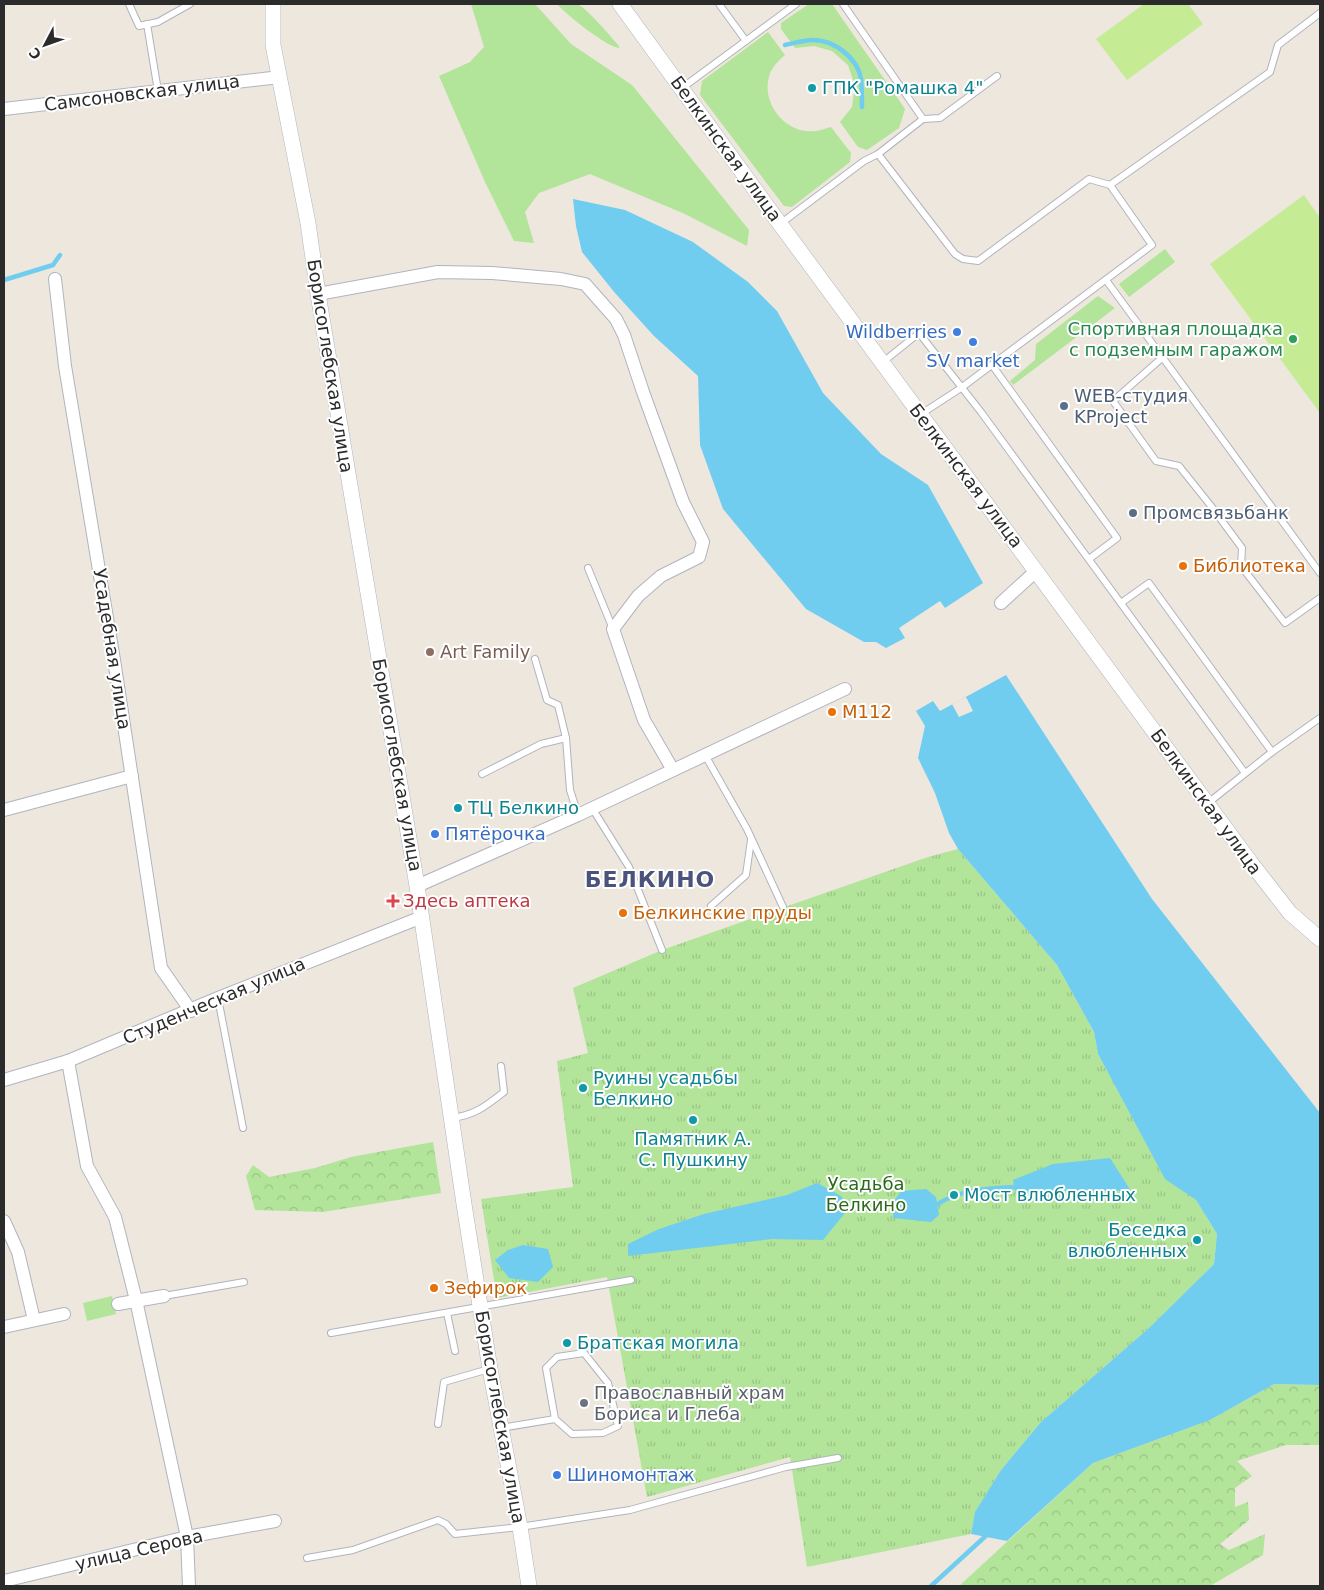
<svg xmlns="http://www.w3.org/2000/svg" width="1324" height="1590" font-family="'DejaVu Sans',sans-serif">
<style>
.grass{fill:#b2e49a}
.forest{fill:url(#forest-crowns)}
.park{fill:url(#park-tufts)}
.pitch{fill:#c6eb95}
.water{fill:#70cdf0}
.pier{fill:#ede7de}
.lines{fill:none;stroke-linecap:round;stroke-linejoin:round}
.stream{stroke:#70cdf0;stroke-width:4.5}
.service-casing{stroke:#b1b4bf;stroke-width:8}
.minor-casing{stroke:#b1b4bf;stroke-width:14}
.tertiary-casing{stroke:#b1b4bf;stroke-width:16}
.service{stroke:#fff;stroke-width:6}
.minor{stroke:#fff;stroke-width:12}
.tertiary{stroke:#fff;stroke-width:15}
.culture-dot{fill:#0f9aa8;stroke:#fff;stroke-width:2}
.shop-dot{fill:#3f7fe0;stroke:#fff;stroke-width:2}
.leisure-dot{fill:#2e9e5b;stroke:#fff;stroke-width:2}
.service-dot{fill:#5c6f8a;stroke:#fff;stroke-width:2}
.food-dot{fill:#e8710a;stroke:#fff;stroke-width:2}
.education-dot{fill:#8d6e63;stroke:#fff;stroke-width:2}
.health-dot{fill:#e0444e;stroke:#fff;stroke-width:2}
.worship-dot{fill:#6b7280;stroke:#fff;stroke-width:2}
.labels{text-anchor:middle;stroke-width:4;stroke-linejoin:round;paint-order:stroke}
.culture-label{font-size:18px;fill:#0d838f;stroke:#fff;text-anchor:start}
.street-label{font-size:18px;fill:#2b2b2b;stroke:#fff}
.leisure-label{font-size:18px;fill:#27864d;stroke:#fff;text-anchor:end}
.shop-label{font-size:18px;fill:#366cbe;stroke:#fff;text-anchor:start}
.service-label{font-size:18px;fill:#4e5e75;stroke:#fff;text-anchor:start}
.food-label{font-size:18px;fill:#c56008;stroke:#fff;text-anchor:start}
.education-label{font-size:18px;fill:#785e54;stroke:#fff;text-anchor:start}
.health-label{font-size:18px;fill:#be3a42;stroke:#fff;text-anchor:start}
.park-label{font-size:18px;fill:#2a6a1a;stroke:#fff}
.worship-label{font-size:18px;fill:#5b616d;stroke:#fff;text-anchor:start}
.district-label{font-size:22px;font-weight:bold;letter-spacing:1px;fill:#4b537d;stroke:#fff}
</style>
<defs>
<pattern id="forest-crowns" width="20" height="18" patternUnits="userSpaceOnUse" patternTransform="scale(1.25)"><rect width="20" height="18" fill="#b2e49a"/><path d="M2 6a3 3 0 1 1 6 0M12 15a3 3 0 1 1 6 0" fill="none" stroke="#99c485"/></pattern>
<pattern id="park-tufts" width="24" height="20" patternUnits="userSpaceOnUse" patternTransform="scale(1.25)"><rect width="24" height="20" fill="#b2e49a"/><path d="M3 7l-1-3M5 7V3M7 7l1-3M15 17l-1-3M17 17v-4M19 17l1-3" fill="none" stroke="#99c485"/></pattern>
</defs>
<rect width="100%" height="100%" fill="#ede7de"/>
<g class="grass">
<path d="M471,4H535L571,44L632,85L749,230L747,246L685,214L590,174L539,193L525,212L534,243L514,241L485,182L439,76L470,62L484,47Z"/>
<path d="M557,4C562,4 571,2 577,4C586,7 612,38 619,46V48C605,46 567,15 557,4Z"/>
<path d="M809,4H832L905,109L899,128L867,150L858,147L840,122L852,107L855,86L848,65L832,51L814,46L795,48L781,29V23Z"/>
<path d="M768,32L785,55C778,61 771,68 769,77C761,104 787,135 815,131C820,131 826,128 831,127L851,153L850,162L792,207L784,206L700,95L702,81Z"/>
<path d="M1165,249L1175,262L1129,297L1119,284Z"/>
<path d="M1098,296L1115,308L1013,385L1010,381L1035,360L1036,344Z"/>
<path d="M112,1296L116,1314L87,1321L83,1303Z"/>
</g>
<g class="forest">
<path d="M433,1142L441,1193L323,1212L255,1210L246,1176L253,1165L269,1177L315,1168L351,1157Z"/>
<path d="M1274,1384L1320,1385V1445H1286L1237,1461L1252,1476L1235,1488V1507L1248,1502L1249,1520L1220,1544L1229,1550L1265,1534L1263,1555L1210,1586H959L1093,1463L1210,1420Z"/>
</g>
<path class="park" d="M958,849L1057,965L1094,1032L1098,1054L1165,1178L1196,1200L1217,1234L1214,1264L1149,1328L1041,1422L1001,1470L975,1513L971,1534L807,1567L790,1457L647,1497L607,1277L497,1298L481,1199L573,1187L557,1061L588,1053L573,988L662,950L928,857Z"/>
<g class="pitch">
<path d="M1144,4H1188L1203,24L1127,80L1096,39Z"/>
<path d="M1304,195L1320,218V413L1210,264Z"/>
</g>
<g class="water">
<path d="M573,199L625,210L693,242L748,282L777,311L823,393L881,454L928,485L983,583L945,608L940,601L899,628L905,638L886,648L876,642H864L806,609L723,509L700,445L698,376L654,336L615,293L582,252L576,226Z"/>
<path d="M1006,675L1152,899L1320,1113V1385L1274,1384L1210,1420L1093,1463L1007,1541L971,1534L975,1512L1001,1470L1041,1422L1149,1328L1214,1264L1217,1234L1196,1200L1165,1179L1098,1054L1094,1032L1057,965L958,849L949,833L935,793L918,758L925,726L916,711L933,701L940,711Z"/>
<path d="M1110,1158L1131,1191L1075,1190L1016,1194L1013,1180L1053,1164Z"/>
<path d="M817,1183L841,1196L849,1208L823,1240L772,1239L628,1256V1244L659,1229L704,1214L787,1195Z"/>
<path d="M926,1189L936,1197L939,1215L931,1222L893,1218L894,1201L901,1191Z"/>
<path d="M523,1245L548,1249L553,1267L538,1282L509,1278L495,1260L508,1250Z"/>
</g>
<path class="pier" d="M966,697L973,711L959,717L952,704Z"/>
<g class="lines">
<g class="stream">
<path d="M785,45C794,43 804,40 813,40C834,40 858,58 861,79C862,88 862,98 862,107"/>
<path d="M4,280L53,265L60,255"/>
<path d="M938,1204C961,1189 987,1189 1015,1187"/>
<path d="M931,1586L989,1533"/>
</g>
<g class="service-casing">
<g id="service">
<path d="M129,4L139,26L158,22L190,4"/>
<path d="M719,4L746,41"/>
<path d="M843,4L923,119L940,118L997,76"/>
<path d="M147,24L158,91"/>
<path d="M682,88L796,4"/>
<path d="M878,154L923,119"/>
<path d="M780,224L864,161L878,154L955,254L963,259L978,261L1089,179L1110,185"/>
<path d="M1106,280L1320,573"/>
<path d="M1163,357L1113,401L1156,461L1179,466L1211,506L1242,548L1241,566L1285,623L1320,598"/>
<path d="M883,362L919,333L981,412L1245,773"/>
<path d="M992,365L1117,538L1089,559"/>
<path d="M921,414L961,388L1152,245L1110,185L1270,72L1278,45L1320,13"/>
<path d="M588,568L613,629"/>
<path d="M1121,603L1149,583L1272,752"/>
<path d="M535,659L547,700L558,705L566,738L570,790L578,815"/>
<path d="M705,755L747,829L783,907"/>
<path d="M482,774L541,744L566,738"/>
<path d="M1208,803L1272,752L1320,718"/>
<path d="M592,808L629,867L662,950"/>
<path d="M711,906L746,875L751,840"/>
<path d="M218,998L243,1128"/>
<path d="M452,1118C475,1115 486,1106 504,1092L501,1066"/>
<path d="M164,1296L244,1282"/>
<path d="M447,1313L455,1351"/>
<path d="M331,1333L631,1280"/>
<path d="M438,1424L444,1382L489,1369"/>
<path d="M501,1428L555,1419L572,1434L603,1433L618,1426L608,1383L584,1353L557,1357L546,1368L555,1419"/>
<path d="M307,1558L353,1550L438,1520L446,1524L455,1534L520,1527L630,1510L786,1467L838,1458"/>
</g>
</g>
<g class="minor-casing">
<g id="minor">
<path d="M4,109L280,77"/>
<path d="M55,279L65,366L114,660L161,968L191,1011"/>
<path d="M318,294L438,272L492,273L561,279L585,284L616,319L624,335L643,392L683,502L703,542L699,557L661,576L638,596L613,629L644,720L673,770"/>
<path d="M1001,603L1036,571"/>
<path d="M4,810L132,776"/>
<path d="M417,886L578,815L845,689"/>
<path d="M68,1061L87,1166L115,1217L136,1300L187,1537L189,1586"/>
<path d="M4,1080L68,1061L218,998L422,917"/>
<path d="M4,1221L18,1252L34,1320"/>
<path d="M118,1304L164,1296"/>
<path d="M4,1327L64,1314"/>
<path d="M4,1581L187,1537L275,1521"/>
</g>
</g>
<g class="tertiary-casing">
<g id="tertiary">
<path d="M273,4V45L308,223L318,294L417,886L464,1204L490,1369L520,1527L529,1586"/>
<path d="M620,4L780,224L1251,863L1290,913L1320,939"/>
</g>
</g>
<use href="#service" class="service"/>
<use href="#minor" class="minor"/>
<use href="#tertiary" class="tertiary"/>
</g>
<g class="culture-dot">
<circle cx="812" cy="88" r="5"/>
<circle cx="458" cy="808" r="5"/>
<circle cx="583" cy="1088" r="5"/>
<circle cx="693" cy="1120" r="5"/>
<circle cx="954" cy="1195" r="5"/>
<circle cx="1197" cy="1240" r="5"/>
<circle cx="567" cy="1343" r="5"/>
</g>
<g class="shop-dot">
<circle cx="957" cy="332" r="5"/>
<circle cx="973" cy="342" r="5"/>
<circle cx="435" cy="834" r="5"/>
<circle cx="557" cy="1475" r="5"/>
</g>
<circle class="leisure-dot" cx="1293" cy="339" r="5"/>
<g class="service-dot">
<circle cx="1064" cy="406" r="5"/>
<circle cx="1133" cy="513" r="5"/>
</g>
<g class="food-dot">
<circle cx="1183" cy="566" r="5"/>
<circle cx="832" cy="712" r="5"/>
<circle cx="623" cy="913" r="5"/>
<circle cx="434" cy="1288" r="5"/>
</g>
<circle class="education-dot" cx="430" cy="652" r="5"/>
<path class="health-dot" d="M390.5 893.5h5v5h5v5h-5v5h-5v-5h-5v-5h5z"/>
<circle class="worship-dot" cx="584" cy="1403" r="5"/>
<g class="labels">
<g class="culture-label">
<text x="822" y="94">ГПК "Ромашка 4"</text>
<text x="468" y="814">ТЦ Белкино</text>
<text x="593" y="1084">Руины усадьбы<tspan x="593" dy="21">Белкино</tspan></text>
<text x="693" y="1145" text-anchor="middle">Памятник А.<tspan x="693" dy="21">С. Пушкину</tspan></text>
<text x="964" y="1201">Мост влюбленных</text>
<text x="1187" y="1236" text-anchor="end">Беседка<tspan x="1187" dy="21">влюбленных</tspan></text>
<text x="577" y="1349">Братская могила</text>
</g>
<g class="street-label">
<text transform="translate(142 93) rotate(-7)" y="6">Самсоновская улица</text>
<text transform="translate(726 149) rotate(54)" y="6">Белкинская улица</text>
<text transform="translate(330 366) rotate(81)" y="6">Борисоглебская улица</text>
<text transform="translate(966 476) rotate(53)" y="6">Белкинская улица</text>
<text transform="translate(112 649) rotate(81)" y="6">Усадебная улица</text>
<text transform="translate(397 765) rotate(80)" y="6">Борисоглебская улица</text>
<text transform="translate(1206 802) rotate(54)" y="6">Белкинская улица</text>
<text transform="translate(214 1001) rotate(-23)" y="6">Студенческая улица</text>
<text transform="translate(500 1417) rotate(80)" y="6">Борисоглебская улица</text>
<text transform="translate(139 1550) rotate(-13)" y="6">улица Серова</text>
</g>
<g class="leisure-label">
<text x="1283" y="335">Спортивная площадка<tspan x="1283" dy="21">с подземным гаражом</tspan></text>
</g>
<g class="shop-label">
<text x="947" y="338" text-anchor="end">Wildberries</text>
<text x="973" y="367" text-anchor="middle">SV market</text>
<text x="445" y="840">Пятёрочка</text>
<text x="567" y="1481">Шиномонтаж</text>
</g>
<g class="service-label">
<text x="1074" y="402">WEB-студия<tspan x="1074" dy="21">KProject</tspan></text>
<text x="1143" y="519">Промсвязьбанк</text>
</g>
<g class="food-label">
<text x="1193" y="572">Библиотека</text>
<text x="842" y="718">М112</text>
<text x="633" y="919">Белкинские пруды</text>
<text x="444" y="1294">Зефирок</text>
</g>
<g class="education-label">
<text x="440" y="658">Art Family</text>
</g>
<g class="health-label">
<text x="403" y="907">Здесь аптека</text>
</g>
<g class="park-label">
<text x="866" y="1190">Усадьба<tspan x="866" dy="21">Белкино</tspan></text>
</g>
<g class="worship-label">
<text x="594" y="1399">Православный храм<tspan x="594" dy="21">Бориса и Глеба</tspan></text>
</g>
<g class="district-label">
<text x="650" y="887">БЕЛКИНО</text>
</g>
</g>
<rect width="1324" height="1590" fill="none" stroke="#2b2b2b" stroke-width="10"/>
<g transform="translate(45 45) rotate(229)" stroke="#ffffff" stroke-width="4" paint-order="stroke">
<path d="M0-4L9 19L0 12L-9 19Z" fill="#2b2b2b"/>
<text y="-8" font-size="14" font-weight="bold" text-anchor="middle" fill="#2b2b2b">С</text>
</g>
</svg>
